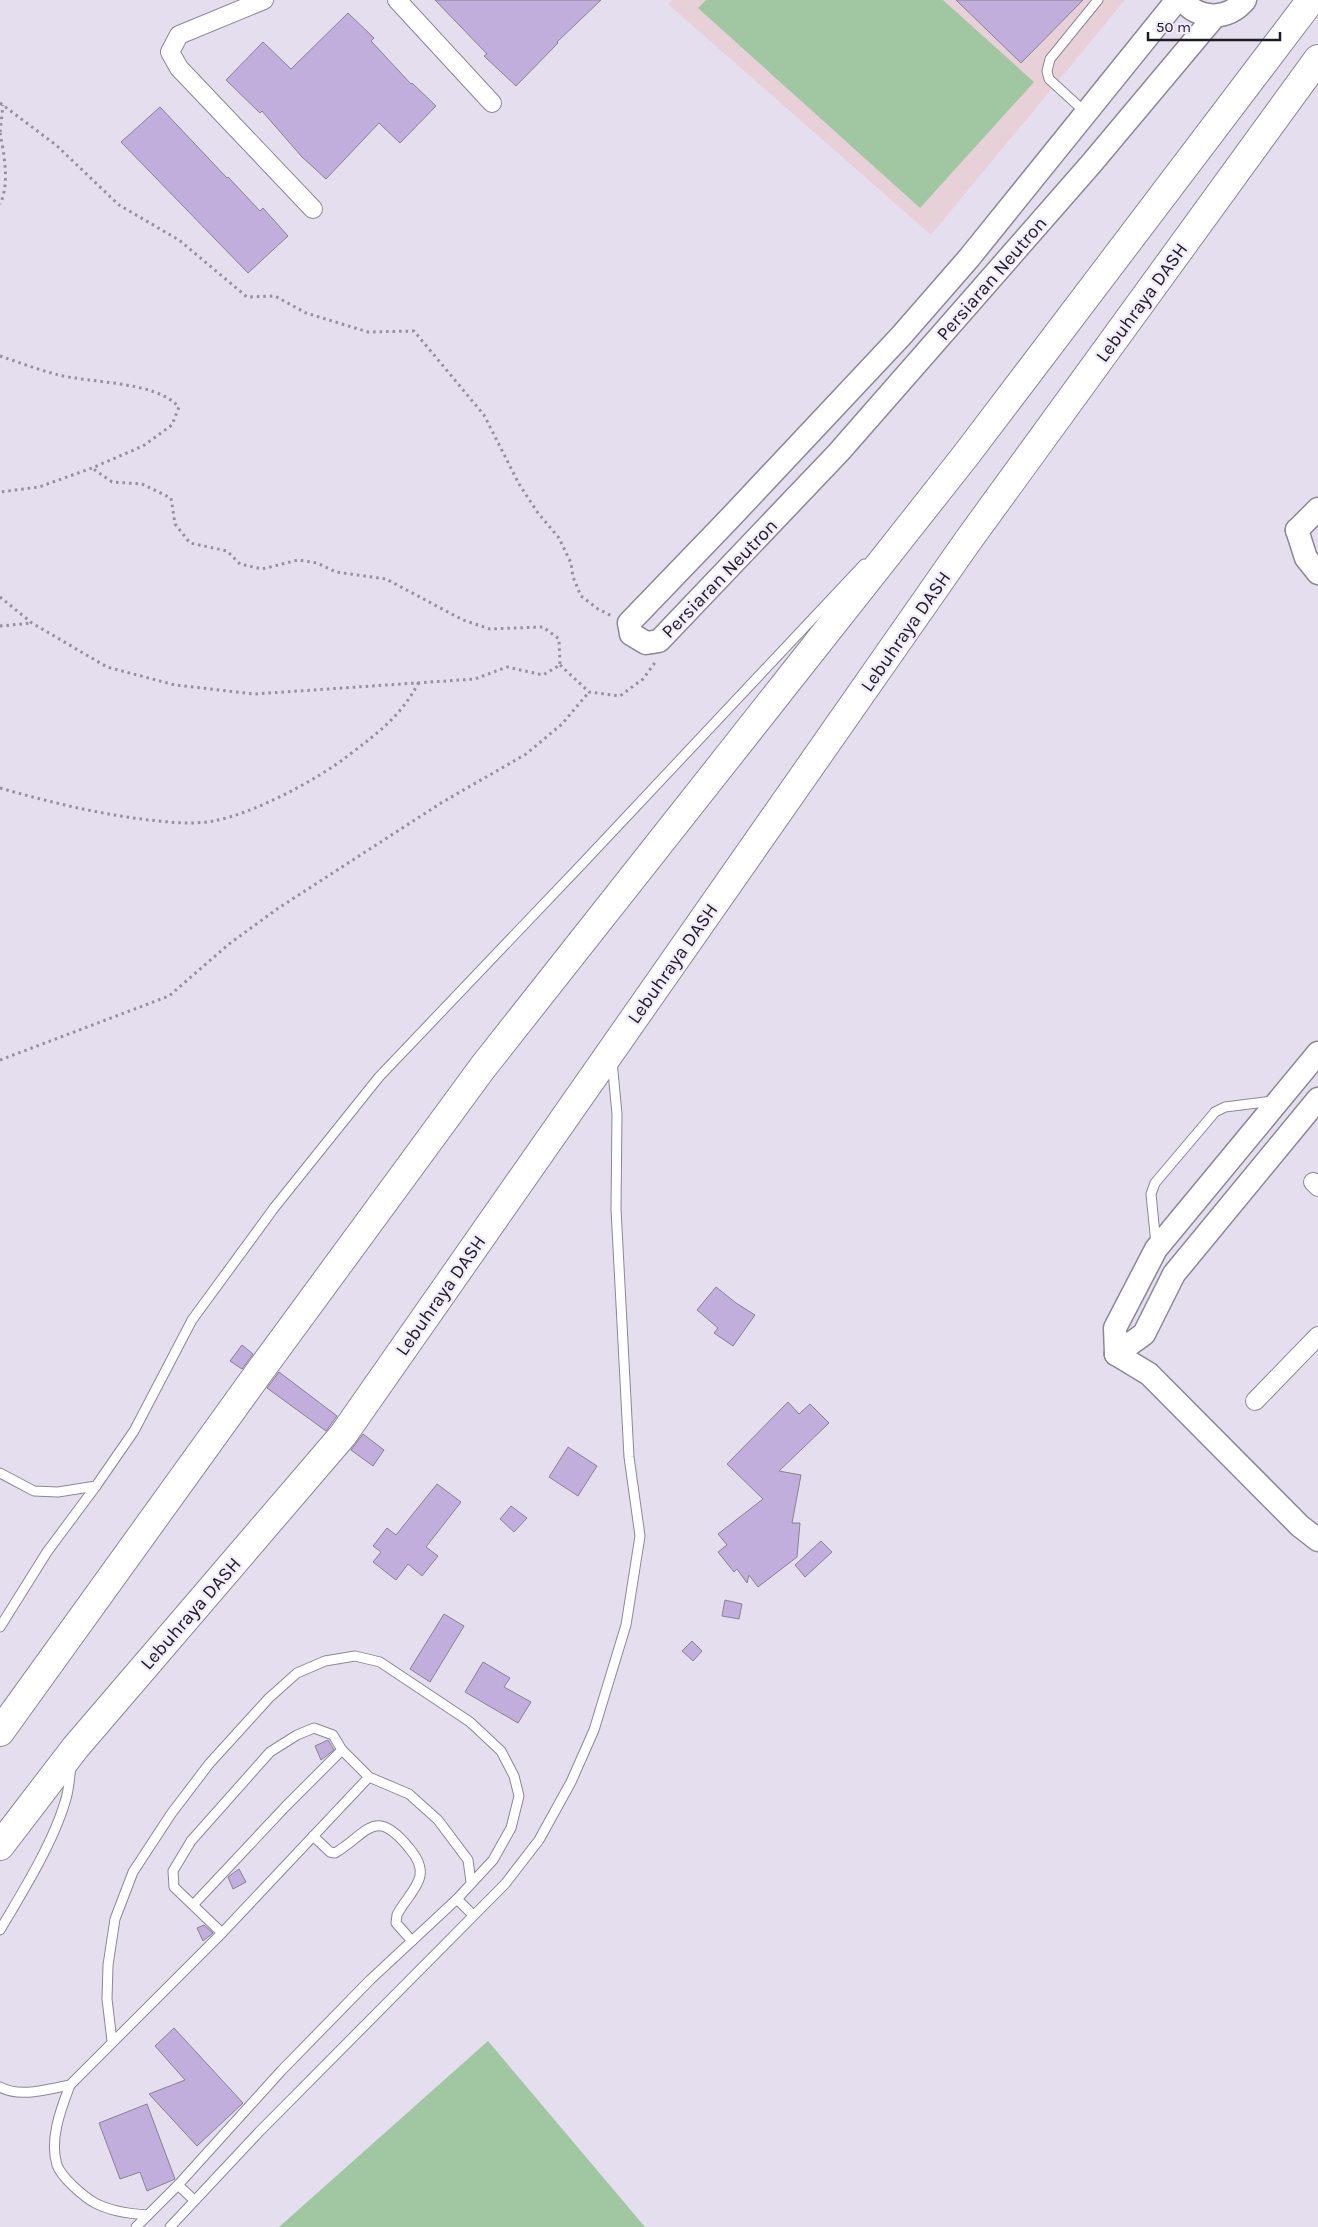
<svg xmlns="http://www.w3.org/2000/svg" width="1318" height="2227" font-family="Karla,sans-serif">
<style>
.education{fill:#e8d0d9}
.green{fill:#a1c7a2}
.building{fill:#c2aedc;stroke:#888292}
.lines{fill:none;stroke-linecap:round;stroke-linejoin:round}
.service-casing{stroke:#8d8796;stroke-width:11}
.minor-casing{stroke:#8d8796;stroke-width:20}
.tertiary-casing{stroke:#8d8796;stroke-width:25}
.motorway-casing{stroke:#8d8796;stroke-width:30}
.path{stroke:#94909c;stroke-width:3;stroke-dasharray:2.5 4;stroke-linecap:butt}
.service{stroke:#fff;stroke-width:9}
.minor{stroke:#fff;stroke-width:18}
.tertiary{stroke:#fff;stroke-width:22}
.motorway{stroke:#fff;stroke-width:28}
.labels{text-anchor:middle;stroke-width:4.5;stroke-linejoin:round;paint-order:stroke}
.street-label{font-size:19px;fill:#1e1b21;stroke:#f2ebfc}
</style>
<rect width="100%" height="100%" fill="#e4deef"/>
<path class="education" d="M672,0H1125L931,235L668,4Z"/>
<g class="green">
<path d="M706,0H943L1034,82L920,208L698,8Z"/>
<path d="M488,2041L645,2227H279Z"/>
</g>
<g class="building">
<path d="M435,0H601L557,42L558,43L516,86L484,56L487,54Z"/>
<path d="M956,0H1083L1021,63Z"/>
<path d="M348,13L374,38L371,41L411,84L412,83L436,106L400,143L379,123L326,179L302,157L262,111L260,113L226,80L263,42L291,69Z"/>
<path d="M160,107L227,178L228,177L260,211L263,208L288,236L248,273L121,142Z"/>
<path d="M716,1287L736,1303L755,1315L733,1346L714,1333L718,1328L697,1310Z"/>
<path d="M242,1345L253,1354L242,1369L230,1361Z"/>
<path d="M279,1372L337,1416L326,1431L267,1388Z"/>
<path d="M788,1402L799,1414L810,1404L829,1423L779,1471L801,1475L792,1523H800L797,1557L758,1587L749,1575L747,1583L737,1569L734,1572L718,1552L727,1545L718,1534L763,1499L727,1464Z"/>
<path d="M363,1434L384,1450L373,1466L351,1450Z"/>
<path d="M568,1447L597,1466L578,1496L549,1477Z"/>
<path d="M437,1484L461,1502L426,1547L438,1556L422,1576L408,1564L396,1580L373,1562L381,1552L373,1546L387,1528L396,1535Z"/>
<path d="M511,1506L527,1518L514,1532L500,1519Z"/>
<path d="M821,1541L832,1552L805,1577L795,1565Z"/>
<path d="M725,1600L742,1604L739,1619L722,1616Z"/>
<path d="M444,1614L464,1626L430,1682L410,1669Z"/>
<path d="M692,1641L702,1651L693,1661L682,1651Z"/>
<path d="M483,1662L510,1678L504,1687L531,1702L518,1723L465,1692Z"/>
<path d="M328,1740L334,1750L321,1760L315,1746Z"/>
<path d="M239,1869L246,1882L233,1889L228,1877Z"/>
<path d="M204,1925L213,1933L203,1941L197,1928Z"/>
<path d="M174,2028L243,2103L197,2146L149,2094L185,2080L155,2046Z"/>
<path d="M147,2104L175,2179L147,2191L140,2172L120,2179L99,2123Z"/>
</g>
<g class="lines">
<g class="service-casing">
<g id="service">
<path d="M1085,112L1049,79L1047,71L1050,59L1098,0"/>
<path d="M1156,1244L1151,1194L1155,1183L1215,1112L1225,1107L1273,1101"/>
<path d="M0,1473L34,1491L58,1492L96,1486L134,1431L192,1320L274,1208L379,1077L582,864L864,564"/>
<path d="M0,1627L47,1552L96,1486"/>
<path d="M313,1836L330,1852L335,1853C368,1833 375,1806 409,1848C416,1856 422,1865 420,1876C417,1890 403,1902 397,1915L396,1923L412,1941"/>
<path d="M457,1899L473,1915"/>
<path d="M194,1904L286,1806L342,1750"/>
<path d="M0,1930C22,1893 53,1843 65,1802C69,1791 69,1779 71,1768"/>
<path d="M222,1933L174,1887L173,1871L191,1841L270,1752L297,1735L314,1728L333,1735L342,1750L369,1777"/>
<path d="M112,2041L107,1999L108,1965L115,1919L133,1872L171,1814L209,1764L269,1698L297,1673L325,1661L355,1656L380,1662L470,1722L501,1751L514,1776L519,1796L511,1828L493,1860L457,1899L370,1980L282,2070L178,2185L148,2215C131,2214 110,2211 95,2203C84,2197 61,2177 57,2165C49,2139 61,2109 70,2085L222,1933L369,1777L409,1794L438,1820L468,1860L471,1882"/>
<path d="M0,2087C20,2098 48,2089 70,2085"/>
<path d="M178,2185L194,2200"/>
<path d="M136,2227L148,2215"/>
<path d="M170,2227L259,2132L505,1884L539,1840L571,1782L594,1730L626,1625L640,1536L629,1457L616,1209L617,1114L612,1061"/>
</g>
</g>
<g class="minor-casing">
<g id="minor">
<path d="M264,0L179,35L170,52L179,68L313,209"/>
<path d="M397,0L492,103"/>
<path d="M1313,1182L1318,1187"/>
<path d="M1255,1401L1318,1336"/>
</g>
</g>
<g class="tertiary-casing">
<g id="tertiary">
<path d="M1177,0L969,258L901,336L731,517L629,623L631,634L646,643L659,641L839,452L1091,164L1215,16"/>
<path d="M1182,0C1199,20 1227,21 1245,0"/>
<path d="M1297,530L1306,558L1318,573"/>
<path d="M1297,530L1318,509"/>
<path d="M1116,1354L1115,1328L1156,1249L1318,1053"/>
<path d="M1116,1354L1144,1334L1174,1274L1318,1099"/>
<path d="M1116,1354L1149,1374L1300,1526L1318,1540"/>
</g>
</g>
<g class="motorway-casing">
<g id="motorway">
<path d="M0,1732L260,1371L483,1067L966,455L1311,0"/>
<path d="M0,1846L75,1748L343,1435L967,542L1318,59"/>
</g>
</g>
<g class="path">
<path d="M0,103L56,145L119,205L179,240L247,297L275,296L306,313L368,332L414,331L484,415L519,484L538,513L559,538L571,563L573,577L581,596L598,609L612,616"/>
<path d="M0,132L3,105"/>
<path d="M0,133C4,154 10,184 0,204"/>
<path d="M0,356C18,362 36,369 55,374C91,384 154,380 179,407L172,425L143,446L92,468L39,487L0,492"/>
<path d="M0,597L32,623L107,667L175,685L254,694L475,679L507,667L543,675L560,665L559,639L543,627L490,629L463,620L386,579L336,572L317,563L298,560L262,569L240,564L227,551L190,543L175,524L171,498L142,484L112,482L92,468"/>
<path d="M0,626L32,623"/>
<path d="M560,665L589,692L620,696L643,679L656,661"/>
<path d="M0,788C49,802 98,814 149,820C169,822 192,825 213,821C253,814 317,780 349,755C379,732 401,716 419,682"/>
<path d="M0,1060L169,996L229,944L277,909L441,803L526,754L562,724L589,692"/>
</g>
<use href="#service" class="service"/>
<use href="#minor" class="minor"/>
<use href="#tertiary" class="tertiary"/>
<use href="#motorway" class="motorway"/>
</g>
<g class="labels">
<g class="street-label">
<text transform="translate(991 278) rotate(-49)" y="7">Persiaran Neutron</text>
<text transform="translate(1141 302) rotate(-54)" y="7">Lebuhraya DASH</text>
<text transform="translate(719 578) rotate(-46)" y="7">Persiaran Neutron</text>
<text transform="translate(905 631) rotate(-55)" y="7">Lebuhraya DASH</text>
<text transform="translate(672 963) rotate(-55)" y="7">Lebuhraya DASH</text>
<text transform="translate(440 1295) rotate(-55)" y="7">Lebuhraya DASH</text>
<text transform="translate(190 1613) rotate(-49)" y="7">Lebuhraya DASH</text>
</g>
</g>
<path d="M1148 32v8h132v-8" fill="none" stroke="#1e1b21" stroke-width="2.5"/>
<text x="1156" y="32" font-size="15" fill="#1e1b21" stroke="#f2ebfc" stroke-width="4" paint-order="stroke">50 m</text>
</svg>
